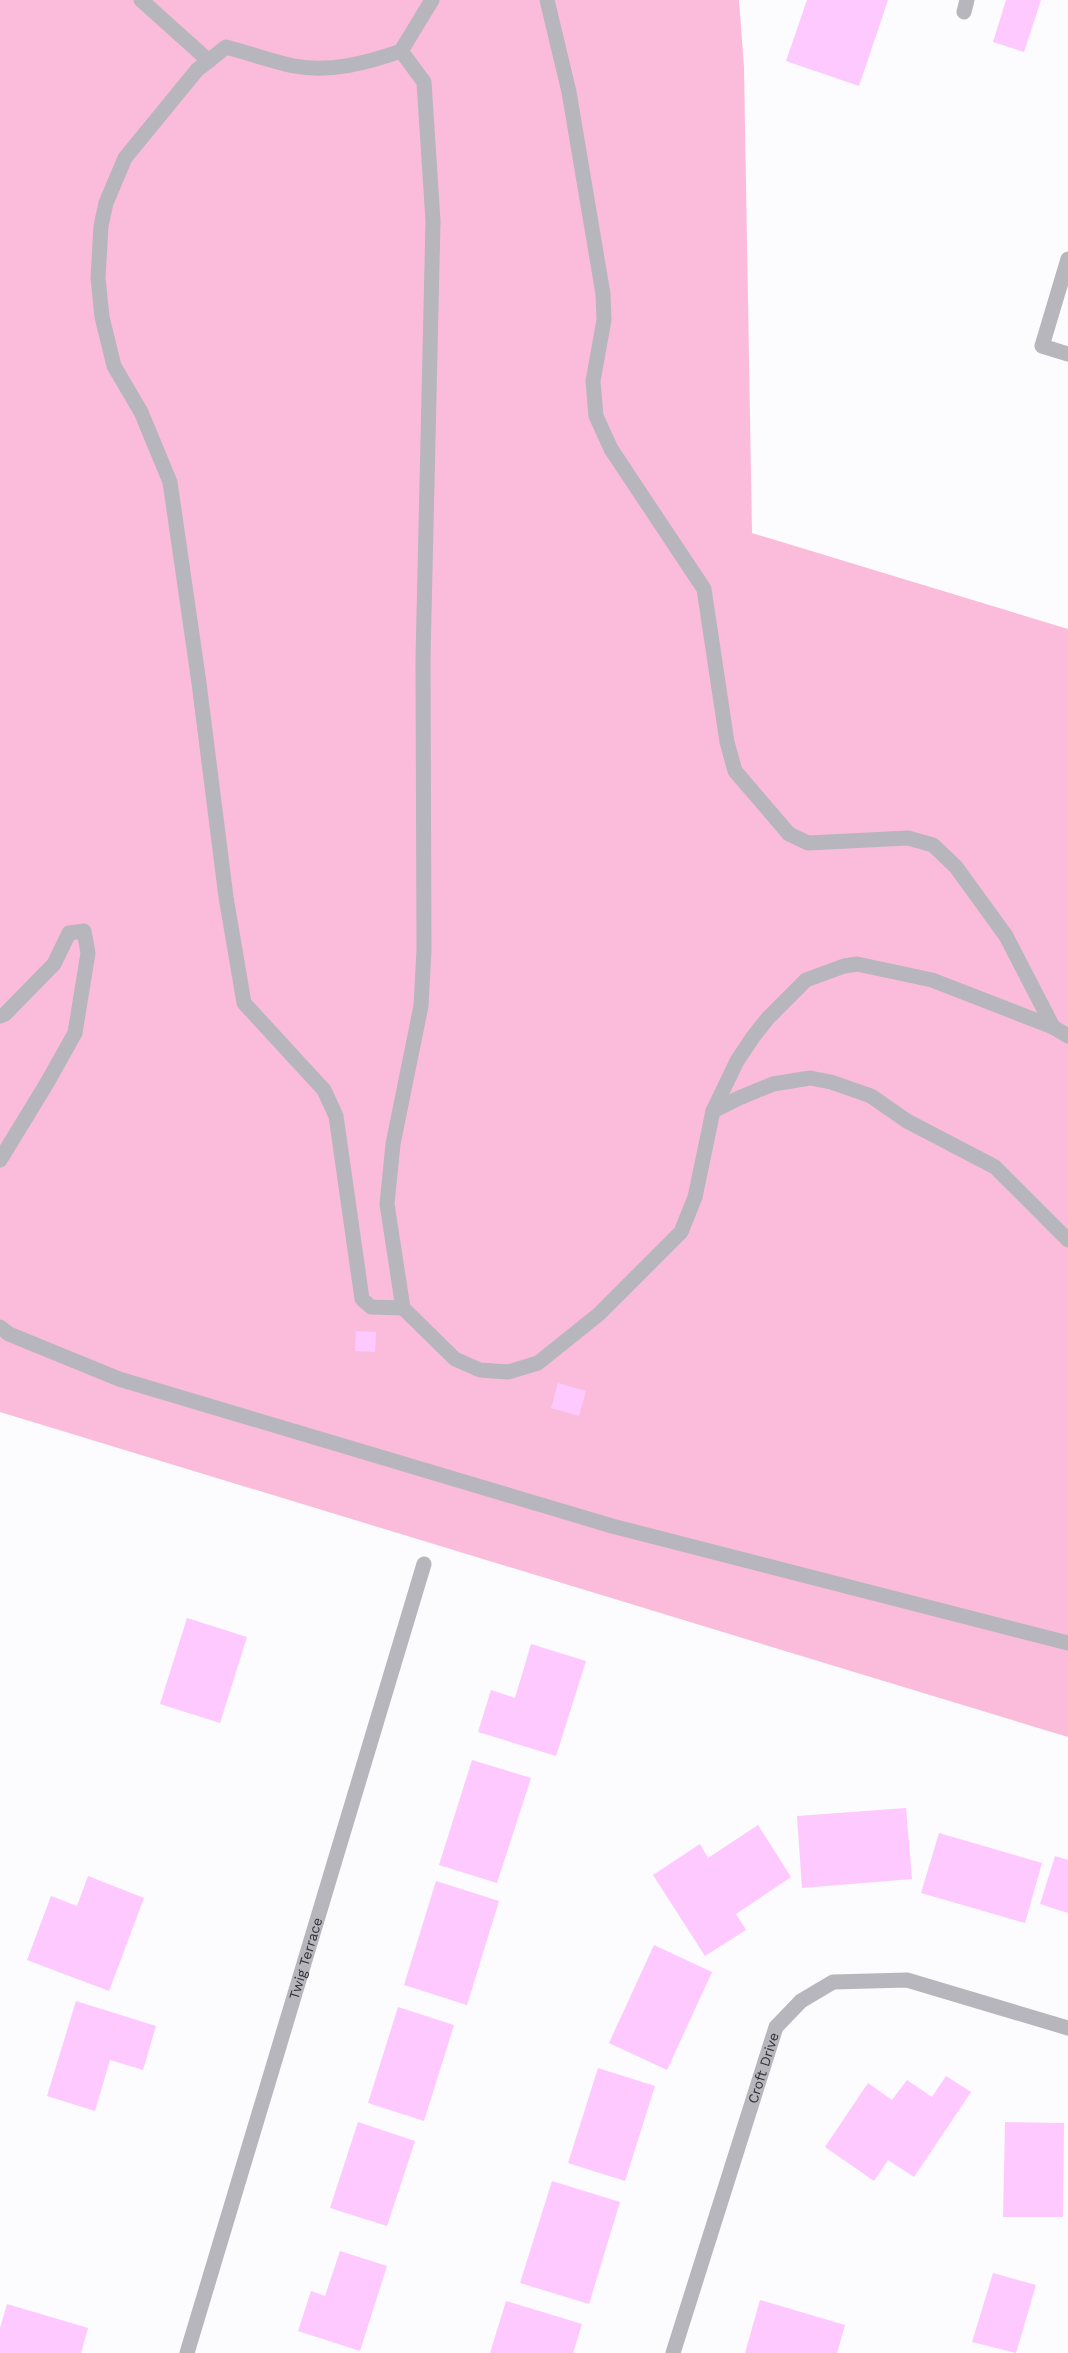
<svg xmlns="http://www.w3.org/2000/svg" width="1068" height="2353" font-family="'Work Sans',sans-serif">
<style>
.green{fill:#fbbcdb}
.building{fill:#fec9fe}
.lines{fill:none;stroke-linecap:round;stroke-linejoin:round}
.service{stroke:#b6b6bc;stroke-width:15}
.minor{stroke:#b6b6bc;stroke-width:15}
.labels{text-anchor:middle;stroke-width:4.5;stroke-linejoin:round;paint-order:stroke}
.street-label{font-size:14px;fill:#333136;stroke:#fff}
</style>
<rect width="100%" height="100%" fill="#fcfbfe"/>
<path class="green" d="M0,0H739L744,67L752,533L1068,629V1737L0,1412Z"/>
<g class="building">
<path d="M807,0H888L859,86L786,61Z"/>
<path d="M1006,0H1041L1024,52L993,42Z"/>
<path d="M356,1331L376,1332L375,1352L355,1351Z"/>
<path d="M558,1383L586,1391L579,1416L551,1408Z"/>
<path d="M187,1618L247,1637L220,1723L160,1704Z"/>
<path d="M531,1644L586,1661L556,1756L478,1732L491,1690L515,1698Z"/>
<path d="M472,1760L531,1778L497,1883L439,1865Z"/>
<path d="M906,1808L912,1879L802,1888L797,1816Z"/>
<path d="M758,1825L791,1877L736,1914L746,1930L705,1956L653,1875L700,1844L708,1858Z"/>
<path d="M939,1833L1042,1863L1025,1923L921,1893Z"/>
<path d="M1055,1856L1068,1860V1913L1040,1904Z"/>
<path d="M88,1876L144,1898L109,1991L27,1960L51,1896L77,1906Z"/>
<path d="M436,1881L499,1901L467,2005L404,1985Z"/>
<path d="M654,1945L712,1972L667,2070L609,2043Z"/>
<path d="M76,2001L156,2026L143,2070L110,2060L95,2111L47,2096Z"/>
<path d="M398,2007L454,2025L424,2121L368,2103Z"/>
<path d="M598,2068L655,2086L625,2181L568,2163Z"/>
<path d="M946,2076L971,2092L914,2177L888,2160L874,2181L825,2147L868,2083L892,2100L907,2080L932,2097Z"/>
<path d="M358,2122L415,2141L387,2226L330,2208Z"/>
<path d="M1005,2122L1064,2123L1063,2217H1003Z"/>
<path d="M552,2181L620,2202L589,2304L520,2283Z"/>
<path d="M340,2251L387,2266L360,2351L298,2331L311,2291L325,2296Z"/>
<path d="M993,2273L1036,2285L1016,2353L972,2342Z"/>
<path d="M760,2300L845,2325L837,2353H745Z"/>
<path d="M506,2301L582,2324L573,2353H490Z"/>
<path d="M7,2304L88,2328L81,2353H0V2328Z"/>
</g>
<g class="lines">
<g class="service">
<path d="M141,0L209,61"/>
<path d="M547,0L569,92L603,294L604,320L593,381L596,416L611,449L704,589L727,742L735,771L789,834L808,843L908,838L933,845L956,867L1006,936L1053,1027"/>
<path d="M964,12L967,0"/>
<path d="M401,51L424,82L433,221L423,658L424,950L421,1006L393,1144L387,1204L403,1308L455,1359L480,1370L508,1372L538,1363L599,1314L681,1232L695,1197L713,1111L739,1098L773,1084L810,1078L831,1082L871,1096L907,1121L995,1167L1068,1240"/>
<path d="M1068,259L1042,346L1068,354"/>
<path d="M0,1016L5,1014L54,964L69,933L84,931L88,953L75,1033L47,1083L0,1160"/>
<path d="M713,1111L737,1061L753,1037L768,1018L806,980L844,966L857,964L932,980L1053,1027L1068,1036"/>
<path d="M403,1308L371,1307L362,1299L336,1116L324,1090L244,1003L226,897L199,683L170,482L141,412L114,366L102,317L98,278L101,226L106,203L125,158L197,70L226,47C249,53 271,61 294,66C329,73 367,63 401,51L432,0"/>
<path d="M0,1327L9,1334L119,1379L612,1526L1068,1643"/>
</g>
<g class="minor">
<path id="s1" d="M187,2353L424,1564"/>
<path id="s2" d="M673,2353L776,2027L801,2001L833,1982L907,1980L1068,2028"/>
</g>
</g>
<g class="labels">
<g class="street-label">
<text dy="5" stroke="none"><textPath href="#s1" startOffset="412">Twig Terrace</textPath></text>
<text dy="5" stroke="none"><textPath href="#s2" startOffset="299">Croft Drive</textPath></text>
</g>
</g>
</svg>
